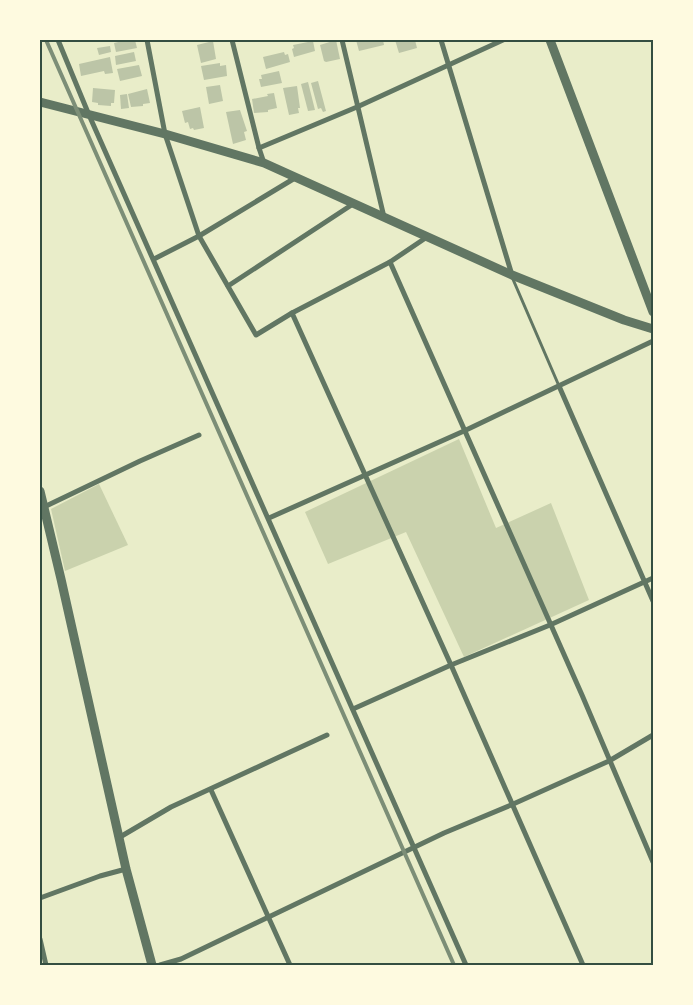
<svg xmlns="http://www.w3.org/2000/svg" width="693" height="1005" font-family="Georgia,serif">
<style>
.green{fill:#cad2ad}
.building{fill:#bcc5a7}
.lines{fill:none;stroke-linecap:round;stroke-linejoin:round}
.service{stroke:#617663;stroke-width:3}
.minor{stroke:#617663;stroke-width:5}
.tertiary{stroke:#617663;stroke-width:9}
.rail{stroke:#7c8e77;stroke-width:4}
.neatline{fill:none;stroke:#344e41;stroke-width:2}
</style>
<rect width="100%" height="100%" fill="#e9edc9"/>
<g class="green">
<path d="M459,439L496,528L551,503L589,600L464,657L406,532L328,564L305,512Z"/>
<path d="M99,484L128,545L65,571L51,509Z"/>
</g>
<g class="building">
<path d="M127,40H135L137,48L116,52L114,43Z"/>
<path d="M336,40L340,59L326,62L324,61L320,45Z"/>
<path d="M356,40H383L384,45L359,51Z"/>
<path d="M395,40H415L417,48L399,53Z"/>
<path d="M213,41L216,59L201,63L197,45Z"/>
<path d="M313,41L315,51L294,57L292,49L294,48L293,45Z"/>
<path d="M110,46L111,52L99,55L97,48Z"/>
<path d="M134,52L136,61L116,65L115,56Z"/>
<path d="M284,52L285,55L288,54L290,62L266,69L263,57Z"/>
<path d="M110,57L113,73L105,74L104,71L81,76L79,64Z"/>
<path d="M220,63V66L226,65L227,76L204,80L201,66Z"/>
<path d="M139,65L142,76L120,81L117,69Z"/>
<path d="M279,71L282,83L261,87L259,79H262L261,75Z"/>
<path d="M318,81L326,111L323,112L321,108L318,109L311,83Z"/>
<path d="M308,82L315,110L308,111L301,84Z"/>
<path d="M220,85L223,101L209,104L206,87Z"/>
<path d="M297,86L300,108H298L299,113L289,115L283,88Z"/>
<path d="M93,88L115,90L114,103H111V106L98,105V103L92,102Z"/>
<path d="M147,89L150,103L143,104V106L131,107L128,94Z"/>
<path d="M274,93L277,108L268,110V112L254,113L252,99L268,96L267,94Z"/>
<path d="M127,94L129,108L121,109L120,95Z"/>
<path d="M200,107L204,128L194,130L193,128L190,129L188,122L185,123L182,111Z"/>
<path d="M240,110L247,131L244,132L246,140L233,144L226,112Z"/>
</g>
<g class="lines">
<path class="service" d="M512,277L559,386"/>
<g class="minor">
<path d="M58,40L89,115L466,965"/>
<path d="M147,40L165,134L199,236L256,335L292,313"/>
<path d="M232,40L259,148L264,163"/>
<path d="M342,40L384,217"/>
<path d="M441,40L512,275"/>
<path d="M259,148L357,107L503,40"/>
<path d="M427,237L390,262L292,313L451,665L583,965"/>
<path d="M154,259L199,236L295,178"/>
<path d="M390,262L582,695L653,862"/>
<path d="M228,286L353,204"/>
<path d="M559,386L653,601"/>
<path d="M44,507L140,461L199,435"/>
<path d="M269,518L464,431L653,341"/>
<path d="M353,709L451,665L550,625L653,578"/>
<path d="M211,790L290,965"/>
<path d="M120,837L171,807L327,735"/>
<path d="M40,898L100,876L126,869"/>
<path d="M40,939L46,965"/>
<path d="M160,965L181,959L444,833L511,805L609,761L653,735"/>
</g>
<g class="tertiary">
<path d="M550,40L653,312"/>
<path d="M40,102L165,134L264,163L512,275L624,320L653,329"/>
<path d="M40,491L61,579L126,869L152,965"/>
</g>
<path class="rail" d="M46,40L454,965"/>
</g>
<rect width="693" height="1005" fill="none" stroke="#fefae0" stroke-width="82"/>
<rect x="41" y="41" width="611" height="923" class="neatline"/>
</svg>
